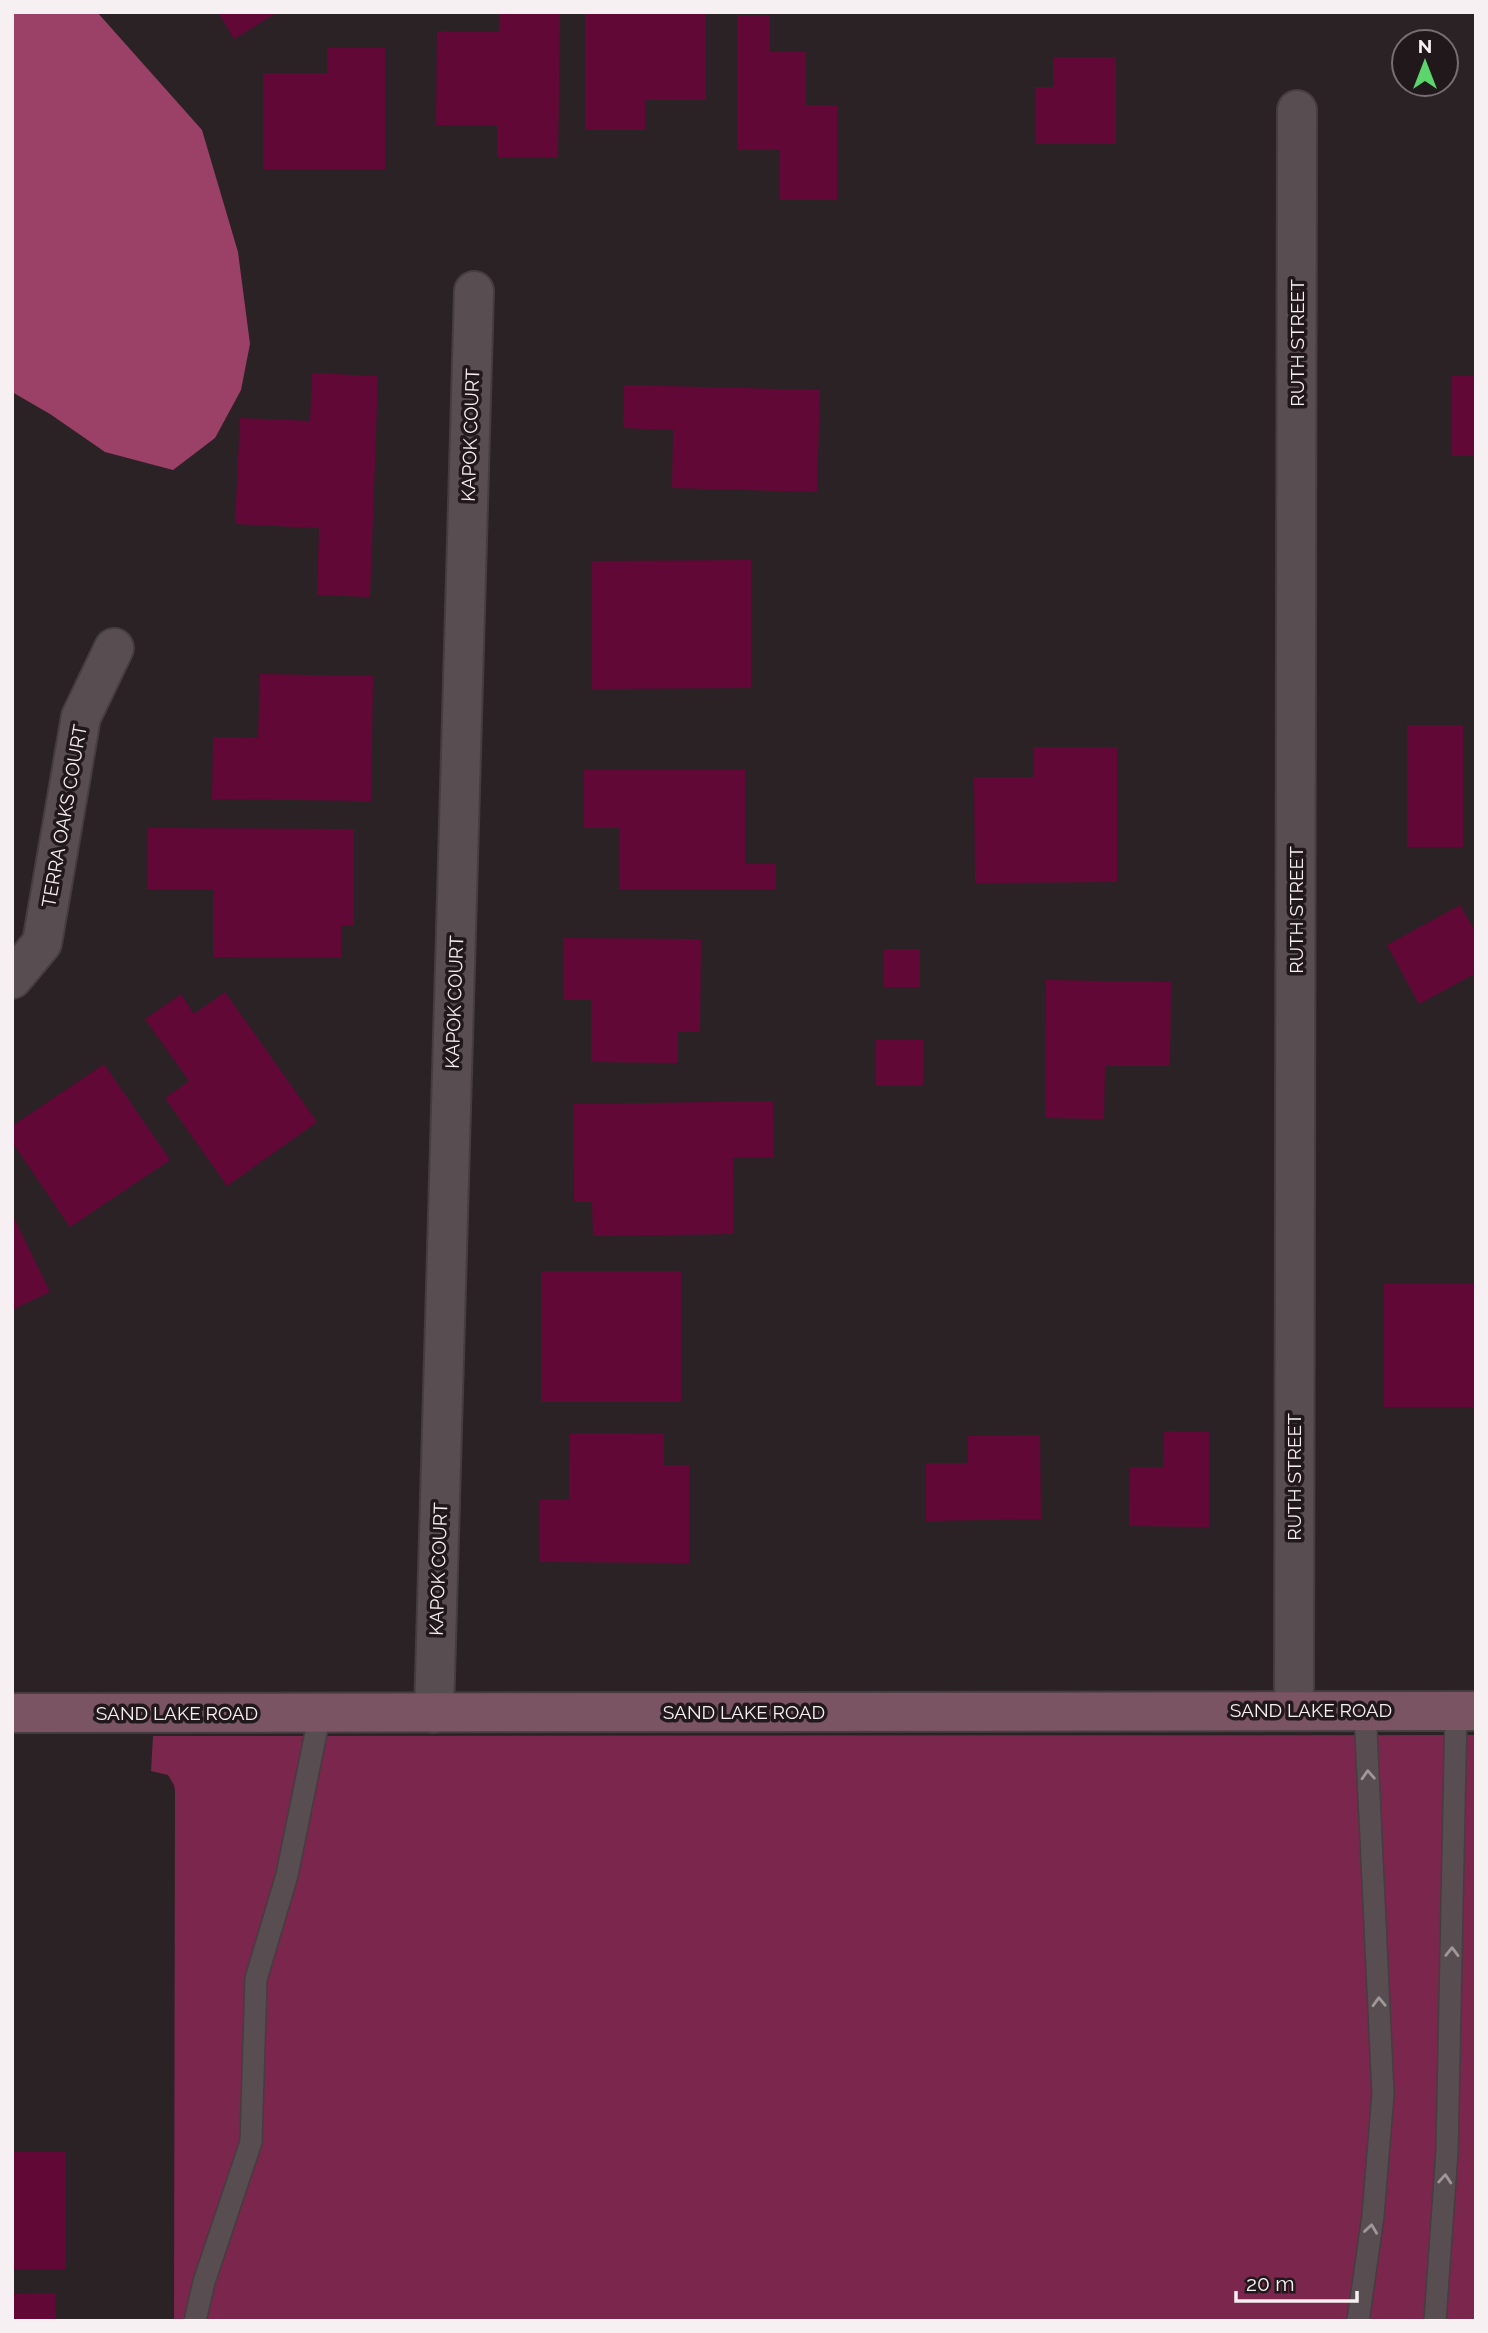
<svg xmlns="http://www.w3.org/2000/svg" width="1488" height="2333" font-family="Raleway,sans-serif">
<style>
.green{fill:#7b264c}
.water{fill:#9b4167}
.building{fill:#620837}
.lines{fill:none;stroke-linecap:round;stroke-linejoin:round}
.lane-casing{stroke:#453d40;stroke-width:24}
.street-casing{stroke:#453d40;stroke-width:42}
.secondary-casing{stroke:#453d40;stroke-width:42}
.lane{stroke:#584e51;stroke-width:21}
.street{stroke:#584e51;stroke-width:38}
.secondary{stroke:#7b5463;stroke-width:38}
.oneway{stroke:#a09799}
.labels{text-anchor:middle;stroke-width:7;stroke-linejoin:round;paint-order:stroke}
.street-label{font-size:19px;fill:#f7f0f2;stroke:#21181c}
</style>
<rect width="100%" height="100%" fill="#2b2225"/>
<path class="green" d="M1476,1735V2321H174L175,1791L174,1785L168,1775L151,1771L153,1736Z"/>
<path class="water" d="M12,12H97L202,130L238,252L250,344L241,390L215,438L173,470L105,452L50,414L12,392Z"/>
<g class="building">
<path d="M218,12H278L234,39Z"/>
<path d="M499,12H560L558,158L497,157V126L436,125L437,31L499,32Z"/>
<path d="M585,12H706V100H645V130H585Z"/>
<path d="M737,15H770V52H806V105H837V200H780V150H737Z"/>
<path d="M327,48H385V169H263V73H327Z"/>
<path d="M1053,57H1116V144H1035V87H1053Z"/>
<path d="M312,373L378,376L370,597L317,595L319,528L235,524L240,418L310,421Z"/>
<rect x="1452" y="376" width="24" height="80"/>
<path d="M624,385L820,390L817,492L672,488L673,430L623,428Z"/>
<path d="M751,560V688L592,689V561Z"/>
<path d="M260,674L373,676L371,801L212,799L213,737L258,738Z"/>
<rect x="1407" y="725" width="56" height="122"/>
<path d="M1034,747H1117V882L975,883L974,777H1034Z"/>
<path d="M584,770H745V864H776V889H619V828H584Z"/>
<path d="M147,828L354,829V926L341,925V958L213,957V889H147Z"/>
<path d="M1460,905L1476,933V973L1419,1004L1387,945Z"/>
<path d="M563,938L701,939L700,1032H678V1063L591,1062V1000H563Z"/>
<rect x="884" y="949" width="36" height="38"/>
<path d="M1046,980L1171,982L1170,1066H1105L1104,1119L1045,1118Z"/>
<path d="M225,992L317,1122L227,1186L165,1098L189,1081L145,1019L181,994L194,1014Z"/>
<rect x="876" y="1040" width="47" height="46"/>
<path d="M104,1064L170,1160L70,1227L12,1142V1126Z"/>
<path d="M773,1101L774,1157L733,1158L734,1234L593,1236L592,1202H574L573,1104Z"/>
<path d="M12,1214L50,1292L12,1310Z"/>
<rect x="541" y="1271" width="140" height="131"/>
<rect x="1384" y="1284" width="92" height="123"/>
<path d="M1164,1431L1209,1432V1527L1129,1526L1130,1467H1163Z"/>
<path d="M570,1433L664,1434V1465H689V1563L539,1562V1500H569Z"/>
<path d="M1040,1435L1041,1519L926,1521V1463H968V1436Z"/>
<rect x="12" y="2152" width="54" height="117"/>
<path d="M55,2293L56,2321H12V2294Z"/>
</g>
<g class="lines">
<g class="lane-casing">
<g id="lane">
<path d="M195,2321L204,2282L251,2142L256,1979L287,1875L320,1713"/>
<path d="M1358,2321L1373,2216L1383,2094L1365,1710"/>
<path d="M1435,2321L1447,2151L1456,1711"/>
</g>
</g>
<g class="street-casing">
<g id="street">
<path d="M12,979L42,943L81,717L114,648"/>
<path d="M1294,1710L1297,110"/>
<path d="M434,1713L474,291"/>
</g>
</g>
<g class="secondary-casing">
<path id="secondary" d="M12,1713L1476,1711"/>
</g>
<use href="#lane" class="lane"/>
<use href="#street" class="street"/>
<use href="#secondary" class="secondary"/>
</g>
<defs><path id="oneway-chevron" d="M-2-3.5L2.5 0L-2 3.5" fill="none" stroke-width="1.6" stroke-linecap="round" stroke-linejoin="round" transform="scale(1.75)"/></defs>
<g class="oneway">
<use href="#oneway-chevron" transform="translate(1368 1775) rotate(-93)"/>
<use href="#oneway-chevron" transform="translate(1452 1952) rotate(-89)"/>
<use href="#oneway-chevron" transform="translate(1379 2002) rotate(-92)"/>
<use href="#oneway-chevron" transform="translate(1445 2179) rotate(-86)"/>
<use href="#oneway-chevron" transform="translate(1371 2229) rotate(-82)"/>
</g>
<g class="labels">
<g class="street-label">
<text transform="translate(1297 343) rotate(-90)" y="7">RUTH STREET</text>
<text transform="translate(470 435) rotate(-88)" y="7">KAPOK COURT</text>
<text transform="translate(64 816) rotate(-80)" y="7">TERRA OAKS COURT</text>
<text transform="translate(1296 910) rotate(-90)" y="7">RUTH STREET</text>
<text transform="translate(454 1002) rotate(-88)" y="7">KAPOK COURT</text>
<text transform="translate(1294 1477) rotate(-90)" y="7">RUTH STREET</text>
<text transform="translate(438 1569) rotate(-88)" y="7">KAPOK COURT</text>
<text x="1311" y="1717">SAND LAKE ROAD</text>
<text x="744" y="1719">SAND LAKE ROAD</text>
<text x="177" y="1720">SAND LAKE ROAD</text>
</g>
</g>
<rect width="1488" height="2333" fill="none" stroke="#f7f0f2" stroke-width="28"/>
<g transform="translate(1425 63)"><circle r="33" fill="#21181c" stroke="#776e72" stroke-width="2"/>
<path d="M0-5L12 26L0 18L-12 26Z" fill="#5dd56d"/>
<text y="-10" font-size="19" font-weight="bold" text-anchor="middle" fill="#f7f0f2">N</text>
</g>
<path d="M1236 2291v10h121v-10" fill="none" stroke="#f7f0f2" stroke-width="3.5"/>
<text x="1246" y="2291" font-size="21" fill="#f7f0f2" stroke="#21181c" stroke-width="5" paint-order="stroke">20 m</text>
</svg>
